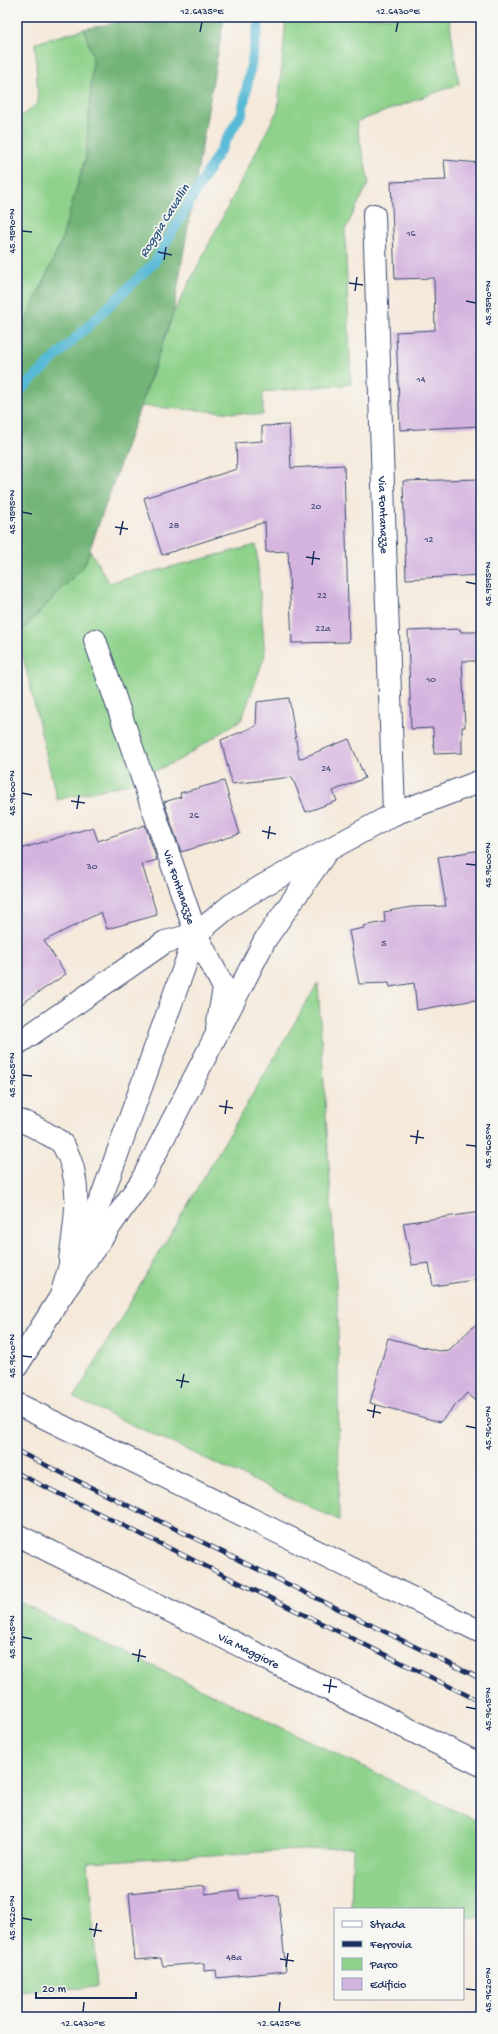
<svg xmlns="http://www.w3.org/2000/svg" width="498" height="2034" font-family="'Gochi Hand',sans-serif">
<style>
.green{fill:#8ed28b;stroke:#548074}
.forest{fill:#72b477;stroke:#46726a}
.lines{fill:none;stroke-linecap:round;stroke-linejoin:round}
.stream{stroke:#57b9d6;stroke-width:10}
.building{fill:#d4b4df}
.street-casing{stroke:#3c4b71;stroke-width:24}
.secondary-casing{stroke:#3c4b71;stroke-width:24}
.street{stroke:#fff;stroke-width:22}
.secondary{stroke:#fff;stroke-width:22}
.rail-casing{stroke:#1b2f5e;stroke-width:4.5}
.rail{stroke:#f6f6f2;stroke-width:3;stroke-dasharray:9;stroke-linecap:butt}
.ticks{fill:none;stroke:#1b2f5e;stroke-width:1.5}
.labels{text-anchor:middle;stroke-width:3.5;stroke-linejoin:round;paint-order:stroke}
.number-label{font-size:10px;fill:#49507e}
.street-label{font-size:12px;fill:#1b2f5e;stroke:#f6f6f2}
.water-label{font-size:13px;font-style:italic;fill:#2d5882;stroke:#f6f6f2}
.neatline{fill:none;stroke:#1b2f5e;stroke-width:1.5}
.ticks-label{font-size:10px;text-anchor:middle;fill:#1b2f5e}
</style>
<rect width="100%" height="100%" fill="#f6f6f2"/>
<filter id="ink" filterUnits="userSpaceOnUse"><feTurbulence type="fractalNoise" baseFrequency=".025" numOctaves="2"/><feDisplacementMap in="SourceGraphic" scale="8" xChannelSelector="R" yChannelSelector="G"/><feConvolveMatrix kernelMatrix="1 2 1 2 8 2 1 2 1" color-interpolation-filters="sRGB"/></filter>
<filter id="wash" filterUnits="userSpaceOnUse"><feTurbulence type="fractalNoise" baseFrequency=".012" numOctaves="4" result="noise"/><feDisplacementMap in="SourceGraphic" scale="16" xChannelSelector="R" yChannelSelector="G"/><feGaussianBlur stdDeviation="0.9" result="paint"/><feColorMatrix in="noise" values="0 0 0 0 0 0 0 0 0 0 0 0 0 0 0 0 0 1.4 0 .05"/><feComposite in="paint" operator="in"/></filter>
<g filter="url(#wash)">
<rect width="100%" height="100%" fill="#f5e9da"/>
<g class="green">
<path d="M286,17H449L459,84L356,122L369,182L345,230L351,384L263,392V415L141,406L173,314L278,109Z"/>
<path d="M84,29L93,58L86,156L60,245L17,340V120L38,103L35,43Z"/>
<path d="M256,545L265,655L242,719L181,759L126,784L57,800L18,635L84,566L90,550L109,583Z"/>
<path d="M318,983L338,1315L339,1520L74,1398Z"/>
<path d="M17,1601L481,1823V1917L463,1918V1909H351L353,1847L88,1862L98,1987L17,1992Z"/>
</g>
<path class="forest" d="M143,17H224L173,314L84,566L17,635V340L60,245L86,156L93,58L84,29Z"/>
<g class="lines">
<path class="stream" d="M17,394L154,263L242,113L260,17"/>
</g>
<g id="blocks">
<g class="building">
<path d="M444,160L481,163V426L400,430L396,332L435,330L434,278L395,279L391,182L446,180Z"/>
<path d="M289,425L291,468L344,465L349,642L292,643L288,551L266,552L265,522L162,555L144,498L237,469L236,443L262,441V426Z"/>
<path d="M481,479V575L406,579L403,481Z"/>
<path d="M460,629L461,632H481V661H462L465,727H462V753L434,754L433,728L411,729L408,631Z"/>
<path d="M289,698L299,759L349,739L365,778L333,791L337,801L306,812L292,777L232,784L221,740L256,726L257,702Z"/>
<path d="M224,781L240,834L181,852L164,802L181,797L180,793Z"/>
<path d="M145,825L157,860L142,864L157,915L107,929L101,912L44,941L66,974L17,1007V850L93,827L98,841Z"/>
<path d="M481,850V999L417,1010L414,983L390,987L389,983L359,984L349,931L364,928L363,926L385,922L384,912L411,907L446,906L438,857Z"/>
<path d="M481,1212V1279L433,1286L429,1263L412,1265L403,1223Z"/>
<path d="M481,1319V1405L467,1393L440,1422L370,1403L388,1338L438,1351L449,1350Z"/>
<path d="M205,1885V1894L238,1890L240,1899L278,1895L286,1971L217,1978L216,1970L204,1971V1963L163,1966L161,1958L135,1960L129,1893Z"/>
</g>
</g>
</g>
<g filter="url(#ink)">
<use href="#blocks" fill-opacity="0" stroke="#3c4b71" stroke-width="1"/>
<g class="lines">
<g class="street-casing">
<g id="street">
<path id="s1" d="M374,215L394,814"/>
<path id="s2" d="M95,640L196,934L224,988L217,1028"/>
<path d="M17,1044L165,942L196,934"/>
<path d="M17,1121C25,1121 35,1127 42,1131C48,1135 59,1139 63,1145C84,1179 75,1223 70,1260"/>
<path d="M17,1404L481,1632"/>
<path id="s3" d="M17,1535L481,1765"/>
</g>
</g>
<g class="secondary-casing">
<g id="secondary">
<path d="M61,1296L70,1265L101,1199L196,934L231,905L264,885L394,814L481,781"/>
<path d="M17,1366L61,1296L141,1182L265,940L325,854"/>
</g>
</g>
<use href="#street" class="street"/>
<use href="#secondary" class="secondary"/>
<g class="rail-casing">
<g id="rail">
<path d="M17,1451L481,1679"/>
<path d="M17,1473L481,1702"/>
</g>
</g>
<use href="#rail" class="rail"/>
</g>
</g>
<path class="ticks" d="M200,32L202,22M396,32L398,22M22,231L32,232M158,252L172,255M164,260L166,247M349,283L363,285M355,291L357,277M466,301L476,303M22,512L32,514M115,527L128,529M120,535L123,521M306,557L320,559M312,565L314,551M466,582L476,584M22,793L32,795M71,801L85,803M77,809L79,795M262,831L276,834M268,839L270,826M466,864L476,865M22,1075L32,1076M219,1106L233,1108M225,1114L227,1100M410,1136L424,1138M416,1144L418,1130M466,1145L476,1146M22,1356L32,1357M176,1380L189,1382M181,1388L184,1374M367,1410L381,1413M373,1418L375,1405M466,1426L476,1428M22,1637L32,1639M132,1654L146,1657M138,1662L140,1649M323,1685L337,1687M329,1693L331,1679M466,1707L476,1709M22,1918L32,1920M89,1929L102,1931M94,1937L97,1923M280,1959L294,1961M286,1967L288,1953M466,1989L476,1990M83,2012L84,2002M279,2012L280,2002"/>
<g class="labels">
<g class="number-label">
<text x="411" y="236">16</text>
<text x="421" y="382">14</text>
<text x="316" y="509">20</text>
<text x="174" y="528">28</text>
<text x="429" y="542">12</text>
<text x="322" y="598">22</text>
<text x="323" y="631">22a</text>
<text x="431" y="682">10</text>
<text x="326" y="771">24</text>
<text x="194" y="818">26</text>
<text x="92" y="869">30</text>
<text x="384" y="946">5</text>
<text x="234" y="1960">48a</text>
</g>
<g class="street-label">
<text dy="4" stroke="none"><textPath href="#s1" startOffset="300">Via Fontanazze</textPath></text>
<text dy="4" stroke="none"><textPath href="#s2" startOffset="261">Via Fontanazze</textPath></text>
<text dy="4" stroke="none"><textPath href="#s3" startOffset="259">Via Maggiore</textPath></text>
</g>
<g class="water-label">
<text transform="translate(163 220) rotate(-58)" y="5">Roggia Cavallin</text>
</g>
</g>
<rect width="498" height="2034" fill="none" stroke="#f6f6f2" stroke-width="44"/>
<rect x="334" y="1908" width="130" height="92" fill="#f6f6f2" stroke="#9ea6b7"/>
<rect x="342" y="1921" width="20" height="6" fill="#ffffff" stroke="#9ea6b7"/>
<text x="370" y="1928" font-size="12" fill="#1b2f5e">Strada</text>
<rect x="342" y="1941" width="20" height="6" fill="#1b2f5e" stroke="#9ea6b7"/>
<text x="370" y="1948" font-size="12" fill="#1b2f5e">Ferrovia</text>
<rect x="342" y="1958" width="20" height="12" fill="#8ed28b" stroke="#9ea6b7"/>
<text x="370" y="1968" font-size="12" fill="#1b2f5e">Parco</text>
<rect x="342" y="1978" width="20" height="12" fill="#d4b4df" stroke="#9ea6b7"/>
<text x="370" y="1988" font-size="12" fill="#1b2f5e">Edificio</text>
<path d="M36 1992v6h100v-6" fill="none" stroke="#1b2f5e" stroke-width="2"/>
<text x="42" y="1992" font-size="12" fill="#1b2f5e" stroke="#f6f6f2" stroke-width="3" paint-order="stroke">20 m</text>
<rect x="22" y="22" width="454" height="1990" class="neatline"/>
<g class="ticks-label">
<text x="202" y="14">12.6435°E</text>
<text x="398" y="14">12.6430°E</text>
<text transform="translate(11 231) rotate(-90)" y="4">45.9590°N</text>
<text transform="translate(487 303) rotate(-90)" y="4">45.9590°N</text>
<text transform="translate(11 512) rotate(-90)" y="4">45.9595°N</text>
<text transform="translate(487 584) rotate(-90)" y="4">45.9595°N</text>
<text transform="translate(11 793) rotate(-90)" y="4">45.9600°N</text>
<text transform="translate(487 865) rotate(-90)" y="4">45.9600°N</text>
<text transform="translate(11 1075) rotate(-90)" y="4">45.9605°N</text>
<text transform="translate(487 1146) rotate(-90)" y="4">45.9605°N</text>
<text transform="translate(11 1356) rotate(-90)" y="4">45.9610°N</text>
<text transform="translate(487 1428) rotate(-90)" y="4">45.9610°N</text>
<text transform="translate(11 1637) rotate(-90)" y="4">45.9615°N</text>
<text transform="translate(487 1709) rotate(-90)" y="4">45.9615°N</text>
<text transform="translate(11 1918) rotate(-90)" y="4">45.9620°N</text>
<text transform="translate(487 1990) rotate(-90)" y="4">45.9620°N</text>
<text x="83" y="2026">12.6430°E</text>
<text x="279" y="2026">12.6425°E</text>
</g>
</svg>
